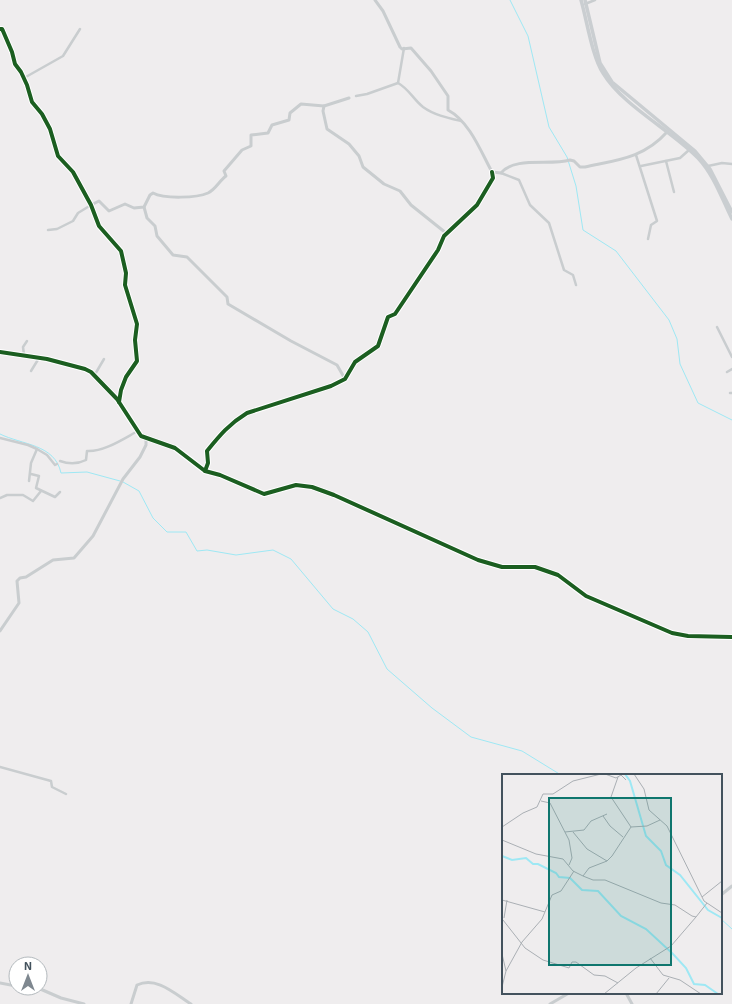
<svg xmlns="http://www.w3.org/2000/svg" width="732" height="1004" font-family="'Exo 2',sans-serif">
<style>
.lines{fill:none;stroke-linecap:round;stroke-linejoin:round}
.stream{stroke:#9ee8f4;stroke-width:1}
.minor{stroke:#c9cdcf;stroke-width:2.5}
.tertiary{stroke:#c9cdcf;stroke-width:3}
.secondary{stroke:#caced1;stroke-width:3.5}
.cycleway-casing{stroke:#fff;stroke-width:6}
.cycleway{stroke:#1b5e20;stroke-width:4}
.inset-river{fill:none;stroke:#9ee8f4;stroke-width:2}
.inset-road{fill:none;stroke:#aaafb4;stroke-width:1}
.view{fill:#0f766e;fill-opacity:0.15;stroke:#0f766e;stroke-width:2}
.inset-edge{fill:none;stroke:#43525d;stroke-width:2}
</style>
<rect width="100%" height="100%" fill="#efedee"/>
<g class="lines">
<g class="stream">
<path d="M510,0L528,36L549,127L567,157L576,186L583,230L616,251L669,320L677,339L680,364L698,403L732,420"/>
<path d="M0,434C22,445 55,444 61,473L87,472L120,481"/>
<path d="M123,482L139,491L153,518L167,532H186L197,551L207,550L236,555L273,550L291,559L333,609L353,619L368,632L387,669L432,708L471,737L522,751L561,775"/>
<path d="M721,919L732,929"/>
</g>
<g class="minor">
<path d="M585,4L595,0"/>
<path d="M24,78L63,56L80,29"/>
<path d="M398,83L404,48"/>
<path d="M356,96L367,94L398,83C409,89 413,99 423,107C434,115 448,118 461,121"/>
<path d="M636,155L657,221L651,225L648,239"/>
<path d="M666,161L674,192"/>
<path d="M641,166L680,158L689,150"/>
<path d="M708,166L722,163L732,164"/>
<path d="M501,173L519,180L530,205L549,223L564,270L573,275L576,285"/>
<path d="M48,230L57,229L73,221L78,213L91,205"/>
<path d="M717,327L732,357"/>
<path d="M24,355L23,347L27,341"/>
<path d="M31,371L39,358"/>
<path d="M727,372L732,369"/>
<path d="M94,376L104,359"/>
<path d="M730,393H732"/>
<path d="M0,438L28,445L37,449L47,455L55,465L57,464"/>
<path d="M60,461C68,464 78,464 86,460L87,451C104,452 123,439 138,431"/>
<path d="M31,474L39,476L36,488L55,497L60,492"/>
<path d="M29,481L31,463L37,449"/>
<path d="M0,498L7,495H23L33,501L41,491"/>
<path d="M0,767L51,781L52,787L66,794"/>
</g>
<g class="tertiary">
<path d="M375,0L383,11L400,47L402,49L411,48L431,71L448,96V110C470,122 481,152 492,172L501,173C515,156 550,166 570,160L574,161L580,167H585C617,160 644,158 667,132"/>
<path d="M0,29H2L3,31L12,52L15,64L21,72L27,85L32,102L42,114L50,129L58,156L73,172L91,205L99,226L121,251L126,273L125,285L137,324L135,340L137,361L126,377L121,390L119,402"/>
<path d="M324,106L323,111L327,129L349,144L359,156L363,167L384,184L400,191L411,205L446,233"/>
<path d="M91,205L99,201L109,211L125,204L134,208L144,207L150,195L153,193C164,199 197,198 208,193C216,189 219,181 226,176L224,171L242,150L251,146V135L268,133L272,125L289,120L290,113L301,104L324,106L349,98"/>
<path d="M144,207L147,218L155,226L157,236L173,255L187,257L227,297L228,304L291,341L337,365L345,379"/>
<path d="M0,352L47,359L85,369L91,372L117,399L141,436L175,448L205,471L220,475L264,494L296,485L312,487L334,495L478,560L502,567H535L558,575L586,596L672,633L688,636L732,637"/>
<path d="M205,471L208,463L207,451C220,435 229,424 247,413L331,386L345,379L355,362L378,346L388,317L395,314L438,250L444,236L477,205L493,178L492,172"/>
<path d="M0,631L19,603L17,581L20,578L26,577L53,560L74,558L93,536L123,479L140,457L146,445V438"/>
<path d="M721,895L732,886"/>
<path d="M0,983L16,986"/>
<path d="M38,988L61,998L84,1004"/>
<path d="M626,993L632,1004"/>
<path d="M131,1004L137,985C157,976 175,994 191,1004"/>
<path d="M550,1004L569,993"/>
</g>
<g class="secondary">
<path d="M581,0C587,21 592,56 603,73C623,106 671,130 698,158C714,175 722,199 732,219"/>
<path d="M585,0L600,63L612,82L695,151L710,169L732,212"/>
</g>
<g class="cycleway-casing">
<g id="cycleway">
<path d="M0,29H2L3,31L12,52L15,64L21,72L27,85L32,102L42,114L50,129L58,156L73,172L91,205L99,226L121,251L126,273L125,285L137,324L135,340L137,361L126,377L121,390L119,402"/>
<path d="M0,352L47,359L85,369L91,372L117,399L141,436L175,448L205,471L220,475L264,494L296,485L312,487L334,495L478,560L502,567H535L558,575L586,596L672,633L688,636L732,637"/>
<path d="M205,471L208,463L207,451C220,435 229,424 247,413L331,386L345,379L355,362L378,346L388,317L395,314L438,250L444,236L477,205L493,178L492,172"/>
</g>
</g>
<use href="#cycleway" class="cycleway"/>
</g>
<g transform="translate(502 774)">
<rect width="220" height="220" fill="#efedee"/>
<path class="inset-river" d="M123,0L128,7L144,62L159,77L164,91L178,101L206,136L220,144M0,82L10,86L24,84L31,90H36L54,99L57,103L68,104L80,116L96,117L119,142L144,155L171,180L184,194L192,210L203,211L216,220"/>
<path class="inset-road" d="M103,0L114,4L119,1L124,6M132,0L142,15L147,36L165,52L202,127L220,139M116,3L109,23L129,53L145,52L158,46M39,27L48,29L67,66L70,84L67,91M101,42L108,52L121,63M0,53L21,39L35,33L41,20H51L71,7L99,0M63,58L82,56L89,47L105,40M71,58L85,75L105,87M0,66L34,80L61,85L71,97L81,102L91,106H103L159,129L173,131L190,142L194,143L205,129M81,102L87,94L105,87L110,82L129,53M0,105V118M200,123L220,107M0,126L43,138M2,144L5,126M1,146L23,174L41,186L67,194L70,188H74L92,201L103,202L116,209M0,180L4,197L0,213M148,184L161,201L178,206L199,220M4,197L20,168L40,145L50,121L59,117L72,97M102,220L134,194L169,172L194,143M154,220L167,204"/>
<path class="view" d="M47,24H169V191H47Z"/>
<rect width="220" height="220" class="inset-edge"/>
</g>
<g transform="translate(28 976)"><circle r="19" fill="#ffffff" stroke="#b4babe"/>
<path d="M0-3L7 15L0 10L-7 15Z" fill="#7f8890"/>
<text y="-6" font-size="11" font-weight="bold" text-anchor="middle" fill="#43525d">N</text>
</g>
</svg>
